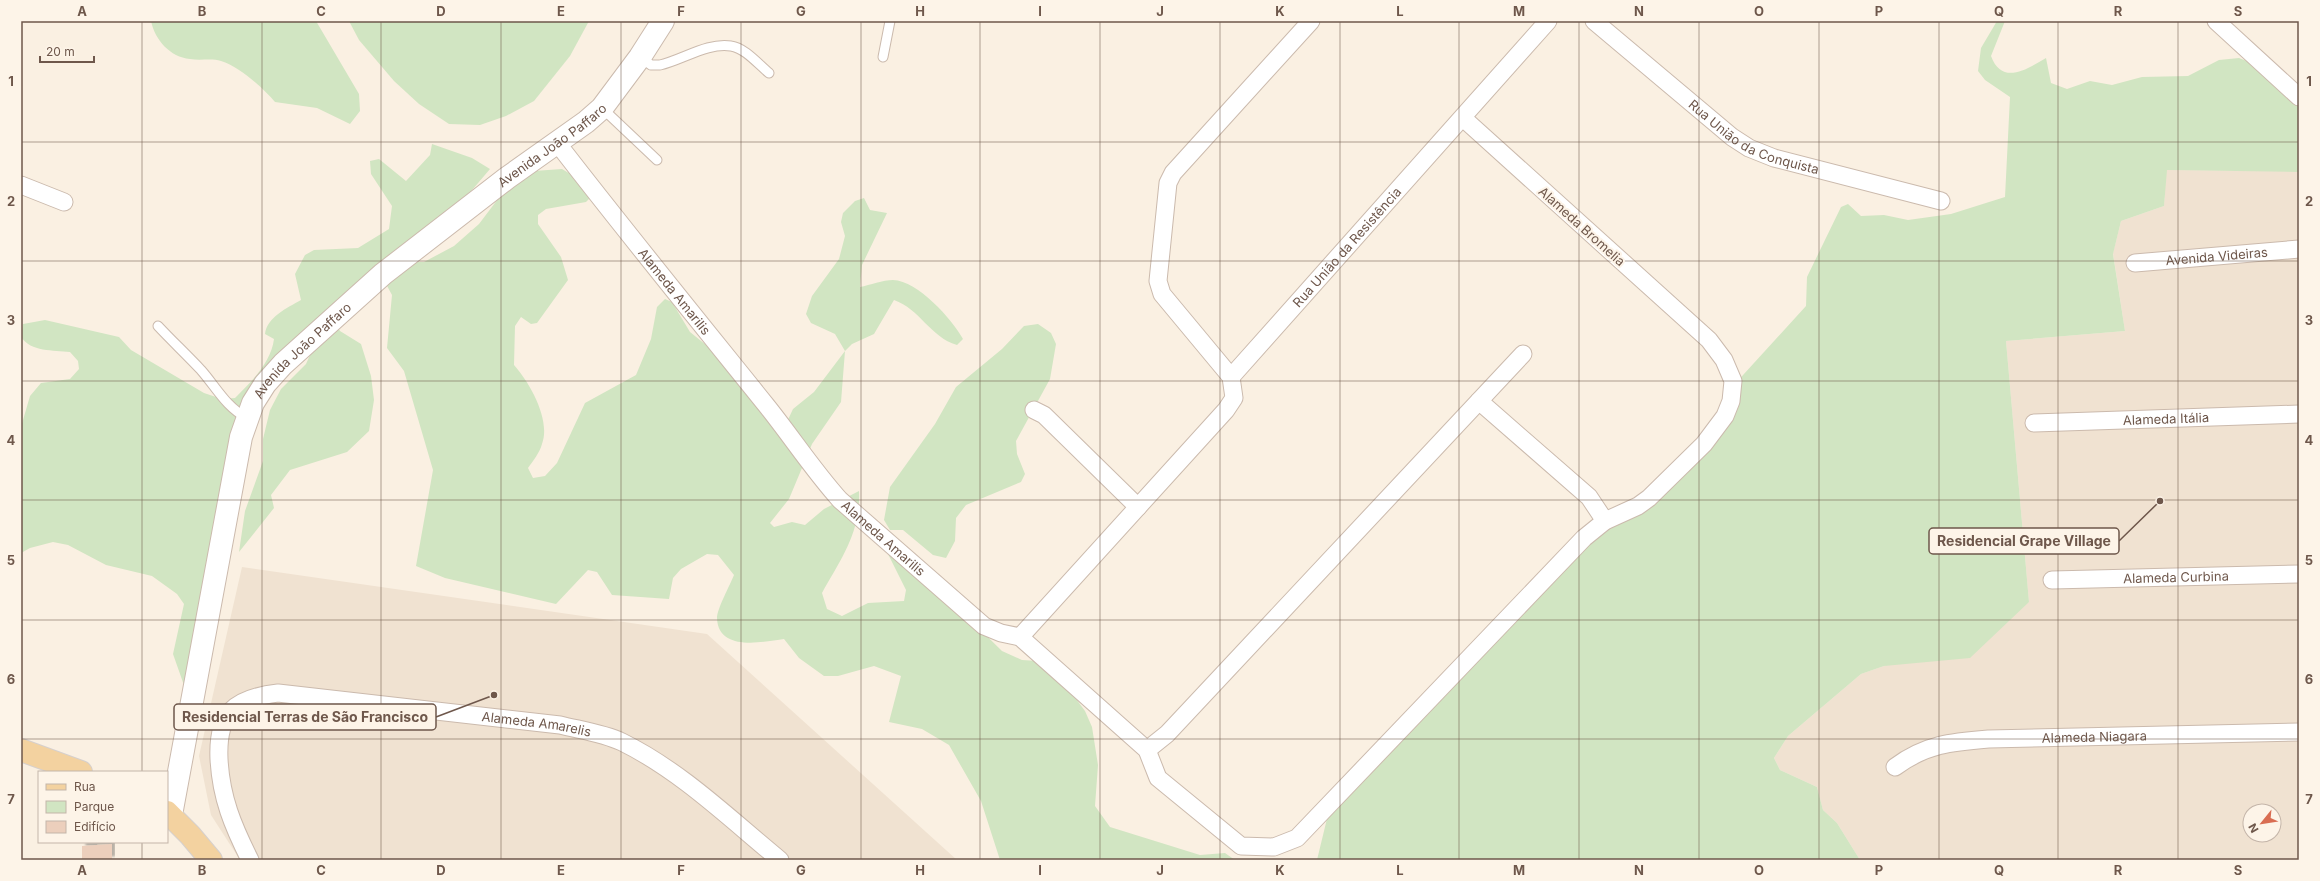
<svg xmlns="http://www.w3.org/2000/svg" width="2320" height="881" font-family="Inter,sans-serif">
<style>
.residential{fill:#f0e2d1;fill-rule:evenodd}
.green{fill:#d1e5c2}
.building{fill:#eccfbc;filter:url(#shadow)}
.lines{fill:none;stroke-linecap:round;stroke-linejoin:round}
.service-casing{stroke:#cbbaad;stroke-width:11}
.minor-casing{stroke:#cbbaad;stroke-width:19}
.tertiary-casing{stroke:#cbbaad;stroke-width:24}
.primary-casing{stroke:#d6d0cd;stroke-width:24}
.service{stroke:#fff;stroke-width:9}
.minor{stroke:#fff;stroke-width:17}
.tertiary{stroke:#fff;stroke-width:22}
.primary{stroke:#f3d2a0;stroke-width:22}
.grid{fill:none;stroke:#6e574b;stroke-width:1;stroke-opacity:0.55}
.labels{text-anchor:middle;stroke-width:4;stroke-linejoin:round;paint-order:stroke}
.street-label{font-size:13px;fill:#6e574b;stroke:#fdf4e8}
.leader{fill:none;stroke:#6e574b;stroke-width:1.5}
.callout-dot{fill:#6e574b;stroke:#fdf4e8;stroke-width:1.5}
.callout{fill:#fdf4e8;stroke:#6e574b;stroke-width:1.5}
.callout-label{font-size:14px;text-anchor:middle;font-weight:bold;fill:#6e574b}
.neatline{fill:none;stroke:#6e574b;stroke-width:1.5}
.grid-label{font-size:13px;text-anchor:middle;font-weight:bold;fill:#6e574b}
</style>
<defs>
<filter id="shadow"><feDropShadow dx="3.5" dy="-3.5" stdDeviation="1" flood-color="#0004"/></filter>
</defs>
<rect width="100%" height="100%" fill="#faf0e2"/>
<g class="residential">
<path d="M2166,170L2299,171V860H1860L1837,823L1823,810L1817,787L1780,770L1774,758L1788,736L1861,674L1884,666L2029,602L2006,341L2125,331L2113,253L2121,221L2164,206ZM2250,811H2274V835H2250Z"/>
<path d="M242,567L707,634L957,860H240L211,815L199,756Z"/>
</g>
<g class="green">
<path d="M151,21H316L359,94L360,111L350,124L317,108L275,102C263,88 240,67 221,61C212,58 200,61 190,59C170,57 155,40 151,21Z"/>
<path d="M349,21H589L570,56L534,101L506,116L480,125L449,124L419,104L394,81L359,40Z"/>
<path d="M1997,21H2005L1991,56C2002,86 2027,69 2046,58L2051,83L2067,89L2090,81L2112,85L2142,77L2188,76L2219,60L2239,58L2257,65L2299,95V172L2167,170L2164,206L2121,221L2113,254L2125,331L2006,341L2029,602L1970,658L1884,666L1861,674L1788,736L1774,758L1780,770L1817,787L1823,810L1837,823L1860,860H1317L1331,802L1605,521L1638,506L1725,416L1733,386L1806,306L1807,277L1841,207L1848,204L1861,216L1884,215L1908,220L1951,214L2005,197L2010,97L1985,80L1978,71L1981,48Z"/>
<path d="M432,144L472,158L490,169L415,257L418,262H424L454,246L479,224L504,191L534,171L562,169L577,178L590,198L586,202L546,209L538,215V224L561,257L568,280L537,323L531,324L521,317L515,326L514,365C530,383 551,420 542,444C540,452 533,461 528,468L533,478L545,476L557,463L585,403L636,375L651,339L657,307L665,299L672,302L690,332L727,362L785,426L793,409L814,392L845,351L835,334L811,323L806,314L812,296L839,259L845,236L841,222L843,213L855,201L864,198L870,210L887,213L862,265L860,287C870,285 883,280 893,280C918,281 952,319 963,339L957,345C930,337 920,309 894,300L874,334L852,344L845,351L841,402L812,444L789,499L770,523L774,527L792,522L805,525L824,509L859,491C861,532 841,559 822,593L827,609L842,616L868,603L904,601L906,590L886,550L939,589L1002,651L1022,660L1054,662L1062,680L1085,711L1092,727L1098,765L1095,806L1110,827L1200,855L1225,853L1235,860H1000L981,801L949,745L922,729L889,722L901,676L874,666L838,676H824L799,658L784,639C763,642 718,652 717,618C717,609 730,585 734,575L718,555L707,554L681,569L673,578L669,599L612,595L597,572L588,570L556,604L445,578L416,566L433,470L404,371L387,348L392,295L386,284L335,322L340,331L361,344L371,376L374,400L369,431L347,452L290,470L271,495L274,508L239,552L245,511L263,461V439L270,410L281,389L306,364L310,355L309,349L254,397L186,691L173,654L184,604L177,594L152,576L106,565L68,545L53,542L30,548L21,553V427L30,396L41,383L70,379L79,369L78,361L70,352C53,350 31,352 21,337L23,324L45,320L119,337L131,350L204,393L222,399L235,398C251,382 271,363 274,339L265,334C267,317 287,308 301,300L295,274L305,255L314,250L358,248L389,229L392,206L371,174L370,161L379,159L406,181L430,155Z"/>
<path d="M1038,324L1051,333L1056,344L1050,379L1016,441L1017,454L1025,474L1021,482L966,505L956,518L955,541L946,558L933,555L903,530H890L884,520L890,487L935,424L956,387L1002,349L1024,326Z"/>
</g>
<path class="building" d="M112,844V860H82V846Z"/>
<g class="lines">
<g class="service-casing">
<g id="service">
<path d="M640,57L651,65H660C682,60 708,42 731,46C745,48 758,64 769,73"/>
<path d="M883,57L890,21"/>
<path d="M602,108L657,160"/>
<path d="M158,326C172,341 187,355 201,370C216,387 226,407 247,418"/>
</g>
</g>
<g class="minor-casing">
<g id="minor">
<path id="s1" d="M1594,21L1732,137L1749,148L1774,158L1941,201"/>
<path d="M2216,21L2299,97"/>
<path id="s2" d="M558,144C626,232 696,318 766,405C791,436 813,470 840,500L984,626L1001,633L1020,637L1147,750L1158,778L1241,846L1274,847L1297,838L1584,538L1605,521L1638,506L1649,498L1704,444L1725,416L1731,401L1733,381L1724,360L1709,340L1463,118"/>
<path d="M21,185L64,202"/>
<path id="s3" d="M2135,263L2299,249"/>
<path id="s4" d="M1231,377L1548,21"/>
<path d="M1479,401L1589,497L1605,521"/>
<path d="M1034,410L1044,415L1138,507"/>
<path id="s5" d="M2034,423L2299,414"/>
<path id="s6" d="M2052,580L2299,574"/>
<path d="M1020,637L1226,410L1234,398L1231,377L1162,294L1158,281L1168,183L1173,173L1311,21"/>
<path d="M1147,750L1167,734L1523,354"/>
<path id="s7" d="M1895,767C1926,744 1952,742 1989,739L2299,732"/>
<path id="s8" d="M250,860C233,826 221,798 219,759C217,713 234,698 278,693L560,725C580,730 603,733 622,742C681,771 730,819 780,860"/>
</g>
</g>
<g class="tertiary-casing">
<g id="tertiary">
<path id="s9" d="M171,815L241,437L253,403L265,384L283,364L383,274L507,178L586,122L602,108L640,57L663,21"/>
</g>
</g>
<g class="primary-casing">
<g id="primary">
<path d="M21,750L81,772"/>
<path d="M167,812L190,835L211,860"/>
</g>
</g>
<use href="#service" class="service"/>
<use href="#minor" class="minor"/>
<use href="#tertiary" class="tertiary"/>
<use href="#primary" class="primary"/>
</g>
<path class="grid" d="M142,21V772M262,21V860M381,21V860M501,21V860M621,21V860M741,21V860M861,21V860M980,21V860M1100,21V860M1220,21V860M1340,21V860M1459,21V860M1579,21V860M1699,21V860M1819,21V860M1939,21V860M2058,21V860M2178,21V860M21,142H2299M21,261H2299M21,381H2299M21,500H2299M21,620H2299M21,739H2299M142,842V860"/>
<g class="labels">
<g class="street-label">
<text dy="5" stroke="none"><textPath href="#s1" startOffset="200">Rua União da Conquista</textPath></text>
<text dy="5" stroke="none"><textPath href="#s9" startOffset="817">Avenida João Paffaro</textPath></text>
<text transform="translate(1582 226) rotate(42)" y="5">Alameda Bromelia</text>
<text dy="5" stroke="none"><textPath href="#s4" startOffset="174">Rua União da Resistência</textPath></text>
<text dy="5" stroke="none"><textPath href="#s3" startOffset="82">Avenida Videiras</textPath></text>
<text dy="5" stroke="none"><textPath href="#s2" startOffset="188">Alameda Amarilis</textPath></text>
<text dy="5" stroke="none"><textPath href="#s9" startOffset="493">Avenida João Paffaro</textPath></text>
<text dy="5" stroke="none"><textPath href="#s5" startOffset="132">Alameda Itália</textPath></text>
<text dy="5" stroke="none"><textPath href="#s2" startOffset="512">Alameda Amarilis</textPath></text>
<text dy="5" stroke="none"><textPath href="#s6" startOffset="124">Alameda Curbina</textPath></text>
<text dy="5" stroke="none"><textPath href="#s8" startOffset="469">Alameda Amarelis</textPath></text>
<text dy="5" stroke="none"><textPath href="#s7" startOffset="205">Alameda Niagara</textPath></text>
</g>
</g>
<path class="leader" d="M2160 501L2119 541M494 695L436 717"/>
<g class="callout-dot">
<circle cx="2160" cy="501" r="4"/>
<circle cx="494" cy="695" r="4"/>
</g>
<g class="callout">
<rect x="1929" y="528" width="190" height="26" rx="4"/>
<rect x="174" y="704" width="262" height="26" rx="4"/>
</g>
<g class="callout-label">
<text x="2024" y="546">Residencial Grape Village</text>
<text x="305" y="722">Residencial Terras de São Francisco</text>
</g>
<rect width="2320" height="881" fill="none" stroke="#fdf4e8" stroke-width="44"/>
<rect x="38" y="771" width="130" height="72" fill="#fdf4e8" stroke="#c4b5a9"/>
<rect x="46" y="784" width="20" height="6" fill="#f3d2a0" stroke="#c4b5a9"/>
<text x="74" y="791" font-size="12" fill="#6e574b">Rua</text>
<rect x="46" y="801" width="20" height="12" fill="#d1e5c2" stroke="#c4b5a9"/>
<text x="74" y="811" font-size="12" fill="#6e574b">Parque</text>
<rect x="46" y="821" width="20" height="12" fill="#eccfbc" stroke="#c4b5a9"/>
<text x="74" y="831" font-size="12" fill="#6e574b">Edifício</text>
<g transform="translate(2262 823) rotate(240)"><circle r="19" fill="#fdf4e8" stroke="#c4b5a9"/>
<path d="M0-3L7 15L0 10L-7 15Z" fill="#d96d52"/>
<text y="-6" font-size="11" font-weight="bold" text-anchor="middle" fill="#6e574b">N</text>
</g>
<path d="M40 56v6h54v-6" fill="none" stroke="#6e574b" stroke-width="2"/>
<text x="46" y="56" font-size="12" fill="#6e574b" stroke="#fdf4e8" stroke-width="3" paint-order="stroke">20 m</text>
<rect x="22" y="22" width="2276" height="837" class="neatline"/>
<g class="grid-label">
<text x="82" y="16">A</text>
<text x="202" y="16">B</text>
<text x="321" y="16">C</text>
<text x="441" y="16">D</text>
<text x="561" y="16">E</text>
<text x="681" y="16">F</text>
<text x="801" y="16">G</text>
<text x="920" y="16">H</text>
<text x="1040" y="16">I</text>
<text x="1160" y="16">J</text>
<text x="1280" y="16">K</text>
<text x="1400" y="16">L</text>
<text x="1519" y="16">M</text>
<text x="1639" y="16">N</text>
<text x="1759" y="16">O</text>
<text x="1879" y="16">P</text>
<text x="1999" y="16">Q</text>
<text x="2118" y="16">R</text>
<text x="2238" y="16">S</text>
<text x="11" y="86">1</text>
<text x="2309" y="86">1</text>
<text x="11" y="206">2</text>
<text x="2309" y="206">2</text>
<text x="11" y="325">3</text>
<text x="2309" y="325">3</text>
<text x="11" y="445">4</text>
<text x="2309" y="445">4</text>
<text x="11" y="565">5</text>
<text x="2309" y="565">5</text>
<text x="11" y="684">6</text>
<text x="2309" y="684">6</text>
<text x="11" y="804">7</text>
<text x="2309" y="804">7</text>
<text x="82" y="875">A</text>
<text x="202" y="875">B</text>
<text x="321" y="875">C</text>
<text x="441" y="875">D</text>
<text x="561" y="875">E</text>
<text x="681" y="875">F</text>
<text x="801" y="875">G</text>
<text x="920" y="875">H</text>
<text x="1040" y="875">I</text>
<text x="1160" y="875">J</text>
<text x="1280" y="875">K</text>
<text x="1400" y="875">L</text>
<text x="1519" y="875">M</text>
<text x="1639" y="875">N</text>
<text x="1759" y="875">O</text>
<text x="1879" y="875">P</text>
<text x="1999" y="875">Q</text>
<text x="2118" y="875">R</text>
<text x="2238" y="875">S</text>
</g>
</svg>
